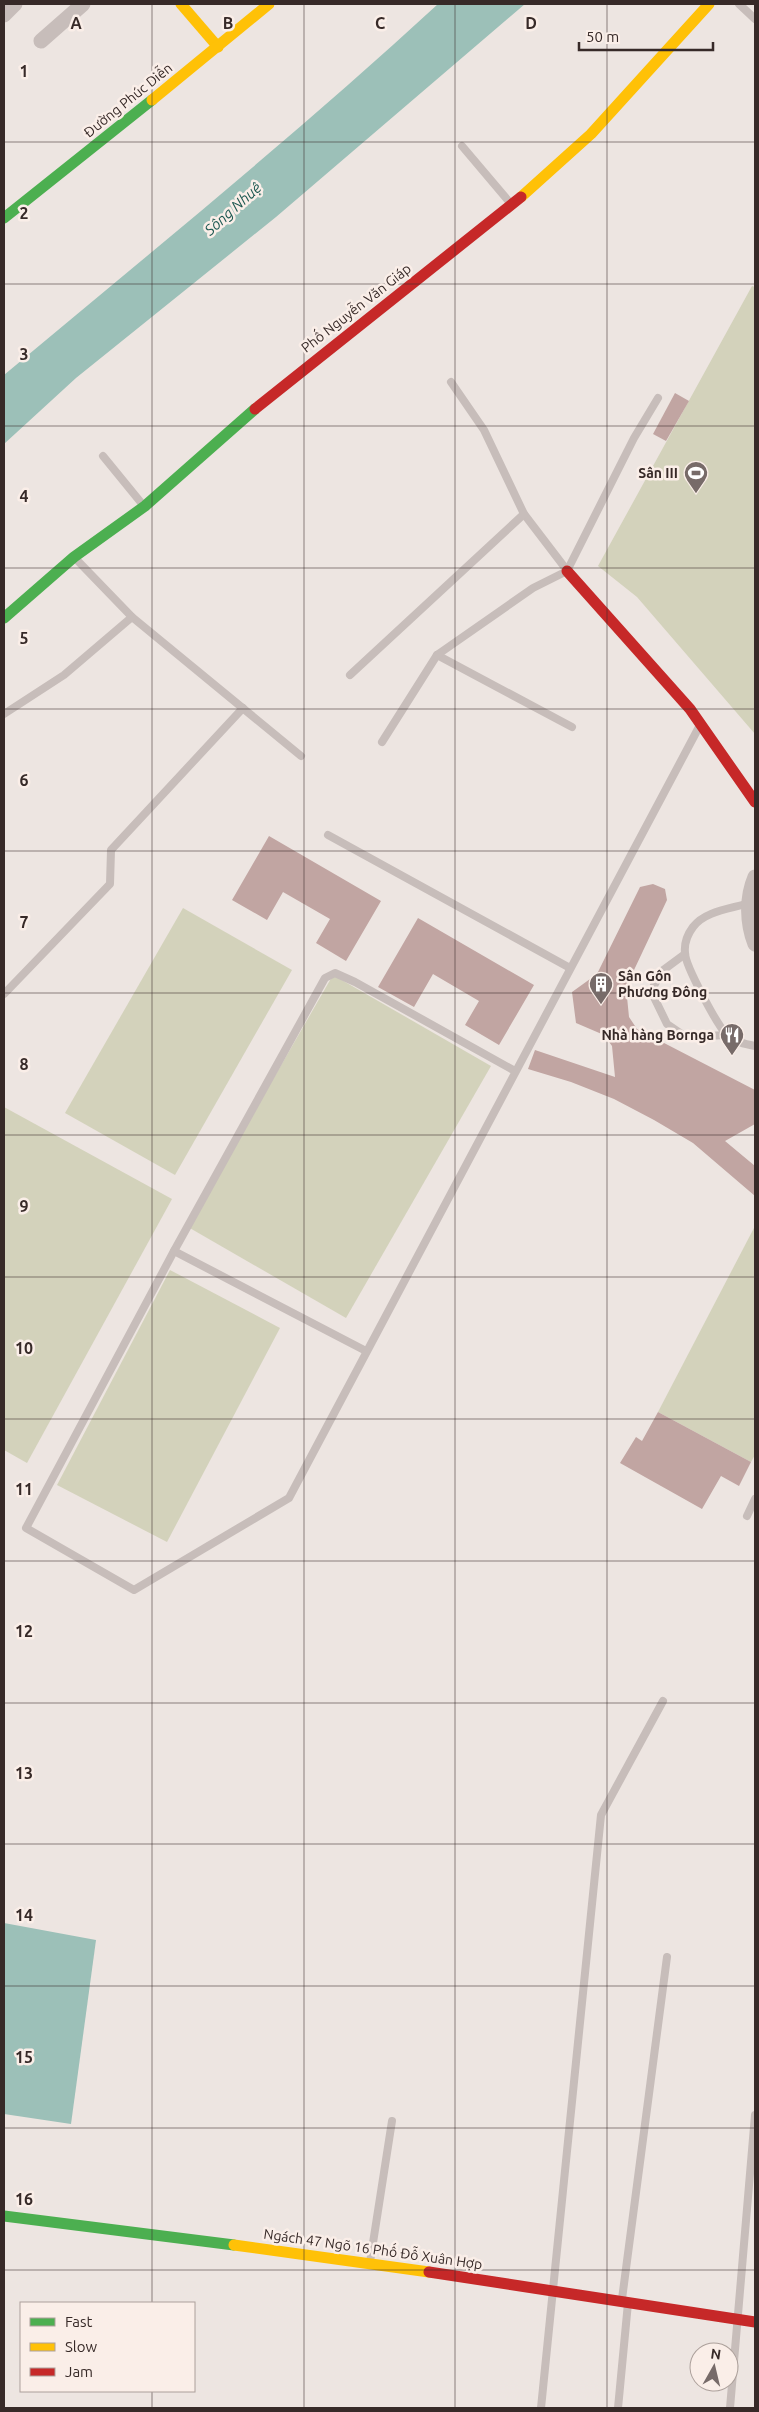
<svg xmlns="http://www.w3.org/2000/svg" width="759" height="2412" font-family="Ubuntu,sans-serif">
<style>
.green{fill:#d3d2bb}
.water{fill:#9cc0b8}
.building{fill:#c1a5a2}
.lines{fill:none;stroke-linecap:round;stroke-linejoin:round}
.lane{stroke:#c7bdba;stroke-width:8}
.street{stroke:#c7bdba;stroke-width:15}
.fast{stroke:#4caf50;stroke-width:11}
.slow{stroke:#ffc107;stroke-width:11}
.jam{stroke:#c62828;stroke-width:11}
.grid{fill:none;stroke:#372a28;stroke-width:1;stroke-opacity:0.55}
.labels{text-anchor:middle;stroke-width:5;stroke-linejoin:round;paint-order:stroke}
.street-label{font-size:14px;fill:#372a28;stroke:#faeee8}
.poi-label{font-size:14px;font-weight:bold;fill:#372a28;stroke:#faeee8;text-anchor:end}
.water-label{font-size:15px;font-style:italic;fill:#1d5951;stroke:#faeee8}
.grid-label{font-size:16px;text-anchor:middle;font-weight:bold;fill:#372a28;stroke:#faeee8;stroke-width:5;stroke-linejoin:round;paint-order:stroke}
</style>
<rect width="100%" height="100%" fill="#ede5e1"/>
<g class="green">
<path d="M752,286L755,287V734L637,597L598,566Z"/>
<path d="M183,908L292,970L175,1175L65,1113Z"/>
<path d="M333,975L491,1066L346,1318L188,1227Z"/>
<path d="M4,1107L172,1199L27,1463L4,1450Z"/>
<path d="M755,1226V1455L751,1462L658,1412Z"/>
<path d="M170,1270L280,1328L167,1542L57,1485Z"/>
</g>
<g class="water">
<path d="M438,4H525L276,217L76,378L4,444V375C150,253 298,133 438,4Z"/>
<path d="M4,1923L96,1940L71,2124L4,2114Z"/>
</g>
<g class="building">
<path d="M675,393L689,401L666,441L653,434Z"/>
<path d="M269,836L381,901L346,961L316,943L330,919L283,892L267,920L232,900Z"/>
<path d="M653,884L665,889L667,900L626,987L629,1017L637,1029L755,1090V1124L725,1141L755,1166V1196L693,1143L654,1120L614,1099L571,1082L528,1069L535,1050L615,1077L612,1046L604,1035L576,1023L572,992L597,974L640,887Z"/>
<path d="M418,918L534,985L499,1045L465,1025L479,1001L433,974L414,1007L378,987Z"/>
<path d="M658,1412L751,1462L739,1486L721,1476L702,1509L620,1463L636,1437L642,1441Z"/>
</g>
<g class="lines">
<g class="lane">
<path d="M739,4L755,19"/>
<path d="M462,146L511,204"/>
<path d="M451,382L484,430L524,514L566,569"/>
<path d="M103,456L143,505"/>
<path d="M75,558L132,617L301,756"/>
<path d="M437,655L572,727"/>
<path d="M350,675L524,514"/>
<path d="M4,714L64,675L132,617"/>
<path d="M382,742L437,655L533,588L567,571L634,438L658,398"/>
<path d="M328,835L570,968"/>
<path d="M749,903C730,909 705,911 693,927C687,935 684,943 685,953C685,965 717,1025 727,1035C735,1042 745,1044 755,1046"/>
<path d="M685,954L662,971L651,991L667,1024L686,1037L727,1035"/>
<path d="M4,994L110,884L111,850L243,708"/>
<path d="M515,1071L355,982L335,973L325,978L174,1251L26,1528L134,1590L289,1498L699,727"/>
<path d="M174,1251L366,1351"/>
<path d="M747,1516L755,1499"/>
<path d="M370,2262L392,2121"/>
<path d="M622,2299L667,1957"/>
<path d="M541,2408L601,1815L663,1701"/>
<path d="M618,2408L628,2303"/>
<path d="M730,2408L755,2115"/>
</g>
<g class="street">
<path d="M4,15L15,4"/>
<path d="M41,41L83,4"/>
<path d="M755,877C746,898 747,924 755,944"/>
</g>
<g class="fast">
<path d="M4,218L152,100"/>
<path d="M4,618L74,557L145,506L255,409"/>
<path d="M4,2216L234,2245"/>
</g>
<g class="slow">
<path d="M181,4L218,47"/>
<path d="M152,100L269,4"/>
<path d="M521,197L591,134L709,4"/>
<path d="M234,2245L429,2272"/>
</g>
<g class="jam">
<path d="M255,409L521,197"/>
<path d="M567,571L690,709L755,802"/>
<path d="M429,2272L755,2322"/>
</g>
</g>
<path class="grid" d="M152,4V2303M304,4V2408M455,4V2408M607,4V2408M4,142H755M4,284H755M4,426H755M4,568H755M4,709H755M4,851H755M4,993H755M4,1135H755M4,1277H755M4,1419H755M4,1561H755M4,1703H755M4,1844H755M4,1986H755M4,2128H755M4,2270H755M152,2391V2408"/>
<defs>
<g id="stadium-pin" transform="scale(1.25)"><path d="M0 17L-7.5 6A9.5 9.5 0 1 1 7.5 6Z" fill="#776b69" stroke="#faeee8"/><path d="M0-5a6.5 5 0 1 0 0 10a6.5 5 0 1 0 0-10ZM-3.5-1.8h7v3.6h-7Z" fill="#fff"/></g>
<g id="building-pin" transform="scale(1.25)"><path d="M0 17L-7.5 6A9.5 9.5 0 1 1 7.5 6Z" fill="#776b69" stroke="#faeee8"/><path d="M-4-6H4V6H1V3H-1V6H-4ZM-2.5-4.3h1.7v1.8h-1.7ZM.8-4.3h1.7v1.8H.8ZM-2.5-1h1.7V.8h-1.7ZM.8-1h1.7V.8H.8Z" fill="#fff"/></g>
<g id="restaurant-pin" transform="scale(1.25)"><path d="M0 17L-7.5 6A9.5 9.5 0 1 1 7.5 6Z" fill="#776b69" stroke="#faeee8"/><path d="M-5-6h1v4h1v-4h1v4h1v-4h1v5L-1.5 .5V6h-2V.5L-5-1ZM5-6V6H3V1.5H1.5Q1.5-4 5-6Z" fill="#fff"/></g>
</defs>
<g fill-rule="evenodd">
<use href="#stadium-pin" x="696" y="473"/>
<use href="#building-pin" x="601" y="984"/>
<use href="#restaurant-pin" x="732" y="1035"/>
</g>
<g class="labels">
<g class="street-label">
<text transform="translate(128 100) rotate(-39)" y="5">Đường Phúc Diễn</text>
<text transform="translate(356 308) rotate(-38)" y="5">Phố Nguyễn Văn Giáp</text>
<text transform="translate(373 2249) rotate(8)" y="5">Ngách 47 Ngõ 16 Phố Đỗ Xuân Hợp</text>
</g>
<g class="poi-label">
<text x="678" y="478">Sân III</text>
<text x="618" y="981" text-anchor="start">Sân Gôn<tspan x="618" dy="16">Phương Đông</tspan></text>
<text x="714" y="1040">Nhà hàng Bornga</text>
</g>
<g class="water-label">
<text transform="translate(233 209) rotate(-42)" y="5">Sông Nhuệ</text>
</g>
</g>
<g class="grid-label">
<text x="76" y="29">A</text>
<text x="228" y="29">B</text>
<text x="380" y="29">C</text>
<text x="531" y="29">D</text>
<text x="24" y="77">1</text>
<text x="24" y="219">2</text>
<text x="24" y="360">3</text>
<text x="24" y="502">4</text>
<text x="24" y="644">5</text>
<text x="24" y="786">6</text>
<text x="24" y="928">7</text>
<text x="24" y="1070">8</text>
<text x="24" y="1212">9</text>
<text x="24" y="1354">10</text>
<text x="24" y="1495">11</text>
<text x="24" y="1637">12</text>
<text x="24" y="1779">13</text>
<text x="24" y="1921">14</text>
<text x="24" y="2063">15</text>
<text x="24" y="2205">16</text>
</g>
<rect width="759" height="2412" fill="none" stroke="#372a28" stroke-width="10"/>
<rect x="20" y="2302" width="175" height="90" fill="#faeee8" stroke="#aca09b"/>
<rect x="30" y="2318" width="25" height="8" fill="#4caf50" stroke="#aca09b"/>
<text x="65" y="2327" font-size="15" fill="#372a28">Fast</text>
<rect x="30" y="2343" width="25" height="8" fill="#ffc107" stroke="#aca09b"/>
<text x="65" y="2352" font-size="15" fill="#372a28">Slow</text>
<rect x="30" y="2368" width="25" height="8" fill="#c62828" stroke="#aca09b"/>
<text x="65" y="2377" font-size="15" fill="#372a28">Jam</text>
<g transform="translate(714 2367) rotate(8)"><circle r="24" fill="#faeee8" stroke="#aca09b"/>
<path d="M0-4L9 19L0 12L-9 19Z" fill="#776b69"/>
<text y="-8" font-size="14" font-weight="bold" text-anchor="middle" fill="#372a28">N</text>
</g>
<path d="M579 42v8h134v-8" fill="none" stroke="#372a28" stroke-width="2.5"/>
<text x="586" y="42" font-size="15" fill="#372a28" stroke="#faeee8" stroke-width="4" paint-order="stroke">50 m</text>
</svg>
